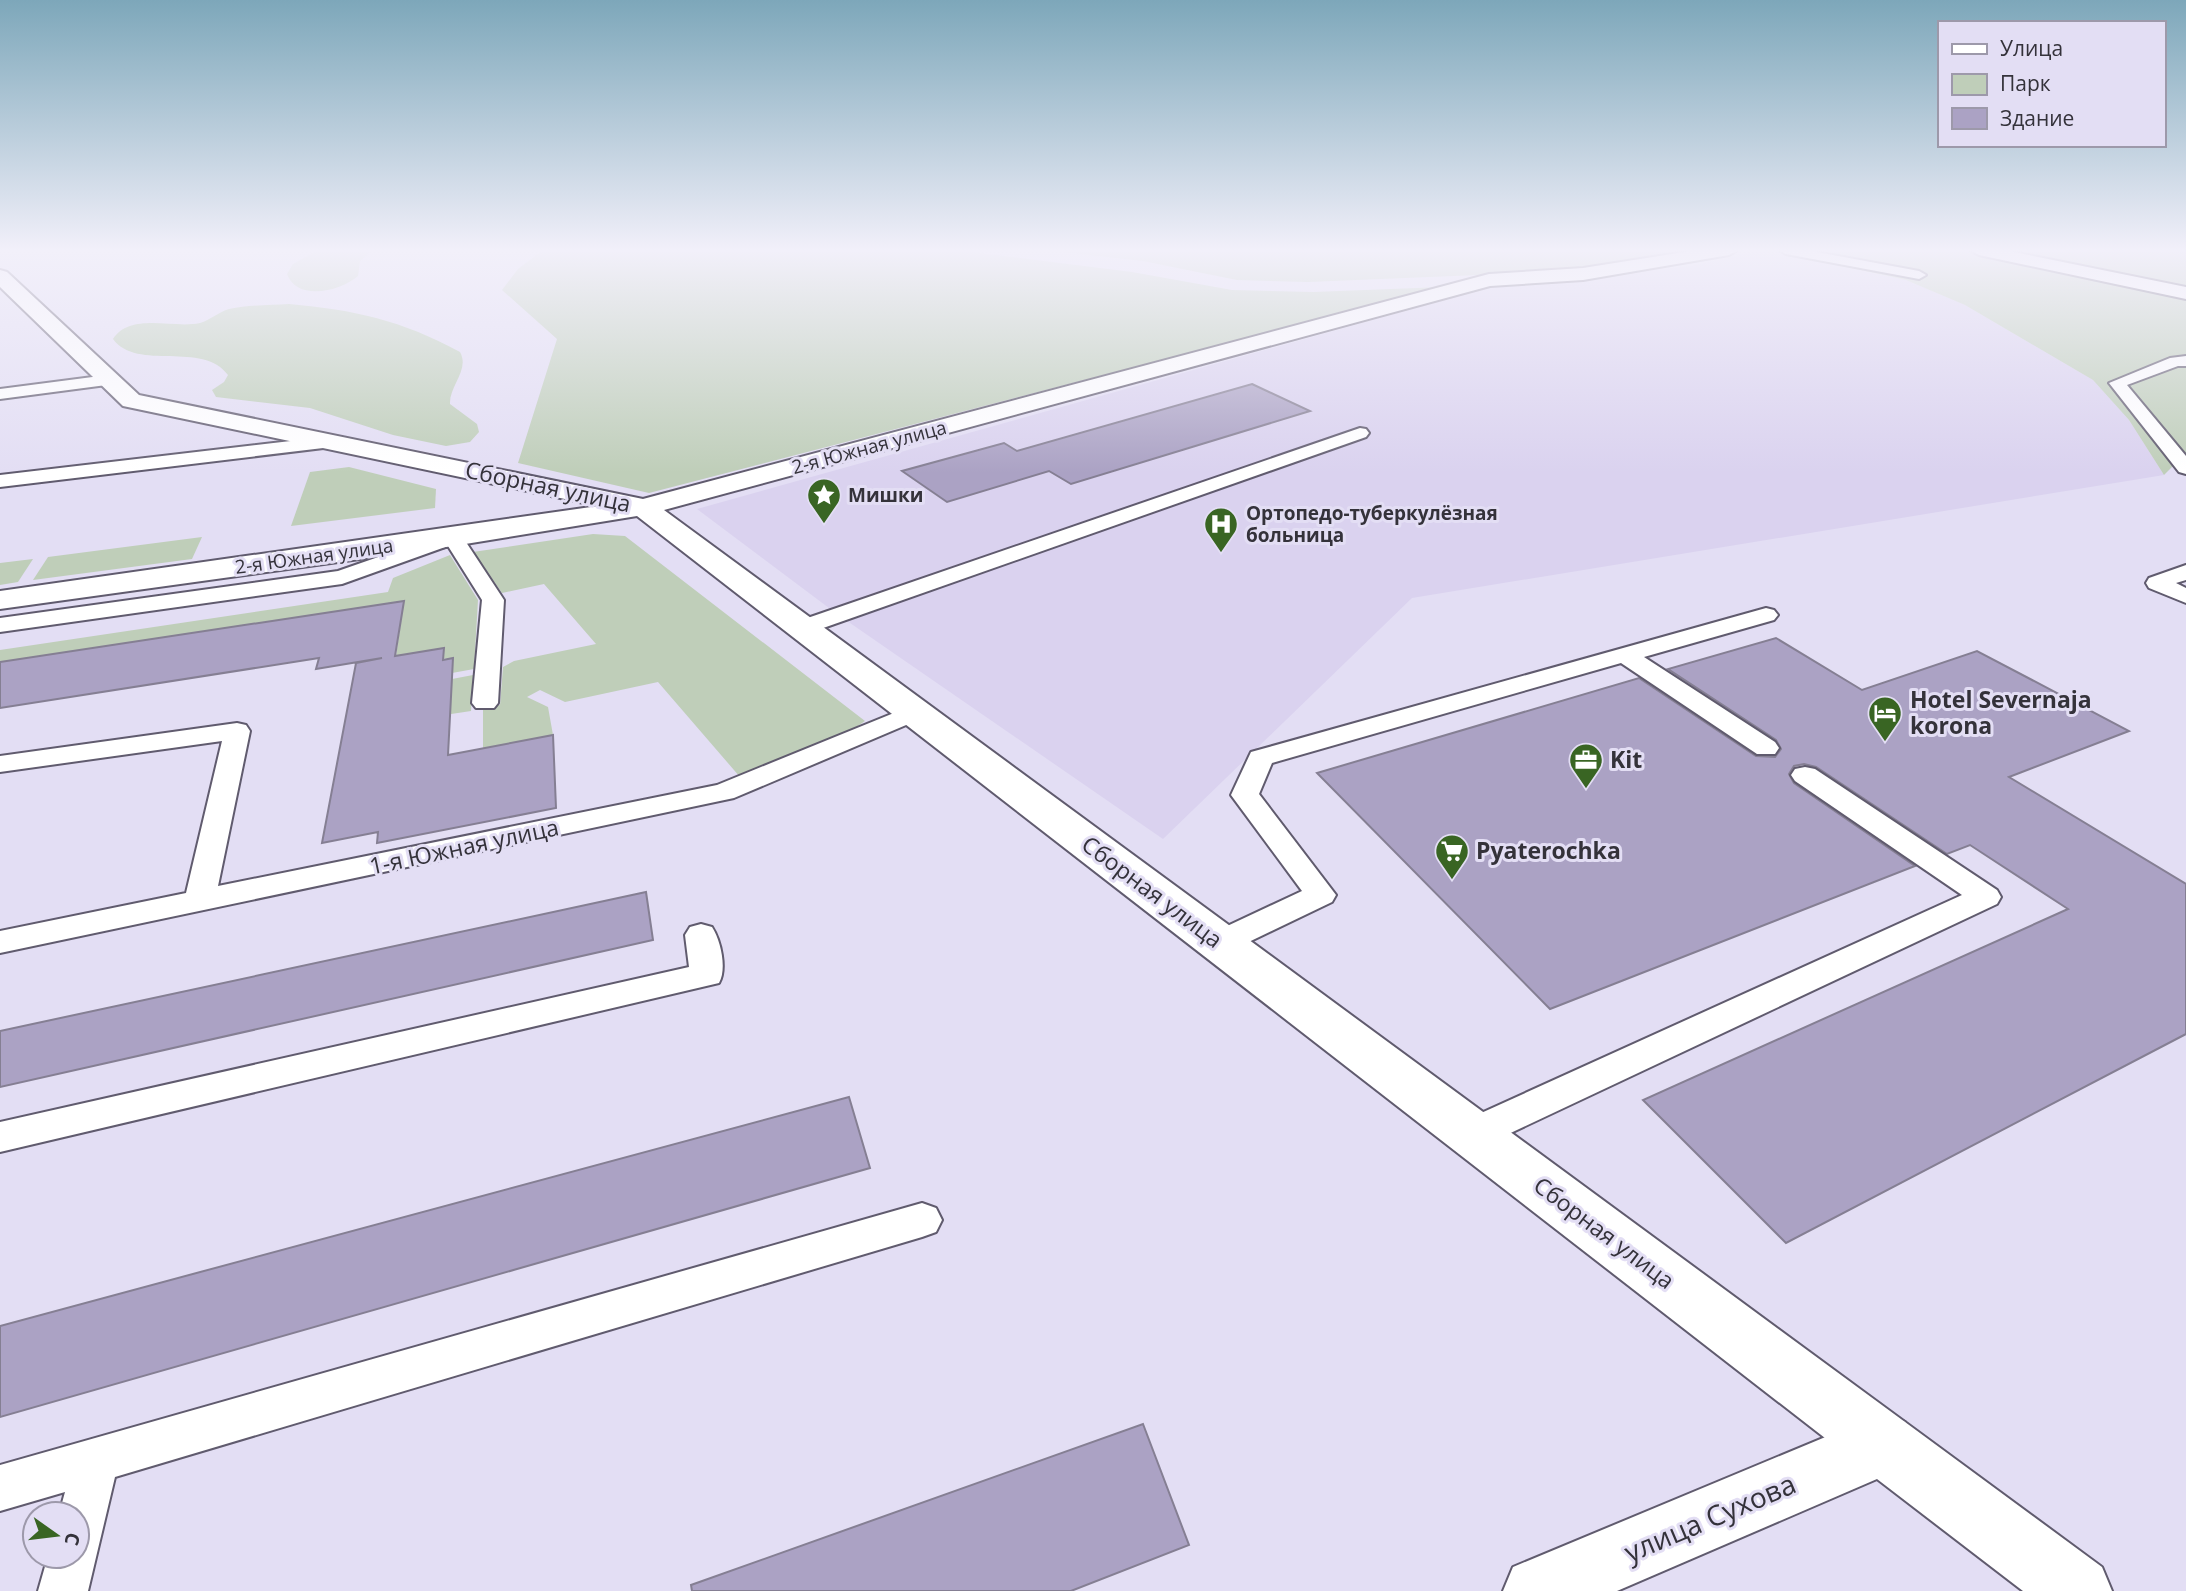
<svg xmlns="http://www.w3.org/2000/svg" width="2186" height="1591" font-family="'Open Sans',sans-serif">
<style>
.built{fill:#dad2ef}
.green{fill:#bfceb9}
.building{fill:#aba2c4;stroke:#857f93;stroke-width:2}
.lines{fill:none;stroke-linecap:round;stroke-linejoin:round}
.lane-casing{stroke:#605b6e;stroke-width:4}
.street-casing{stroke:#605b6e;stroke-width:4}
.secondary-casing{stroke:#605b6e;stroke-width:4}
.lane{fill:#fff;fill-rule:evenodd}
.street{fill:#fff;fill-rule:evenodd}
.secondary{fill:#fff;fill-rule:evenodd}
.labels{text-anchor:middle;stroke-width:6;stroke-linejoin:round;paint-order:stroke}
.far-street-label{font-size:19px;fill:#34323a;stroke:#e3def4}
.far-poi-label{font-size:19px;font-weight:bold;fill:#34323a;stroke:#e3def4;text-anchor:start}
.street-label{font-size:23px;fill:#34323a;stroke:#e3def4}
.poi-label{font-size:23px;font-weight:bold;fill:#34323a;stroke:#e3def4;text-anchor:start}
.near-street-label{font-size:28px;fill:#34323a;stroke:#e3def4}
</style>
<rect width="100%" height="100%" fill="#e3def4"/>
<path class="built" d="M1761,250L1906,280L1965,305L2093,380L2129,420L2164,475L1412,598L1163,839L837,614L697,509L1501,284L1692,266Z"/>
<g class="green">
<path d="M318,250H373L360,261L358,276C341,291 297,302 287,274L293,264Z"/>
<path d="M543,250H956L1132,272L1232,290L1313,292L1443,287L649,493L518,463L557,339L502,290L518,269Z"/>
<path d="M1045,250H1697L1571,271L1308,282L1237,280L1143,261Z"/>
<path d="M1769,250H1954L2018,260L2186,299V453L2164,475L2129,420L2093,380L1965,305L1906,280Z"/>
<path d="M1999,250H2186V288Z"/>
<path d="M289,304C355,310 401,320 460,352C470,370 449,386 450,404L477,424L479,432L470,442L446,446L393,435L310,408L216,397L212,390L224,382L228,375C203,340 137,372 113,339C131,312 173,329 200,323C210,320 219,312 229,309C249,305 270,305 289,304Z"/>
<path d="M349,467L436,489L435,508L291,526L310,472Z"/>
<path d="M593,534L625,536L865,721L849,732L740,777L658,682L565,702L540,690L527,697L548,707L553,735L483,748V708L500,705L503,667L514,661L596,644L544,584L502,593L473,552Z"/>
<path d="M202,537L192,559L33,580L48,557Z"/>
<path d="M450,555L478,600L474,669L452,673L453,659L396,656L404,601L0,662V650L388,592L393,578Z"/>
<path d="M33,559L18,582L0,585V563Z"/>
<path d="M473,675L471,711L438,716L452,679Z"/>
</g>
<g class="building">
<path d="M1252,384L1310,411L1071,484L1049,471L947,502L902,471L1004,443L1017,451Z"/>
<path d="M404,601L395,656L444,648L443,660L453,658L448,755L553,735L556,808L377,843L378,832L322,843L356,663L382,658L316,669L319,658L0,708V662Z"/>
<path d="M1776,638L1862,690L1977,651L2129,731L2009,777L2186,884V1034L1786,1243L1643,1100L2068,909L1970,845L1947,854L1816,767L1804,764L1794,766L1789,774L1794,783L1915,866L1550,1009L1317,773L1639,678L1756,756L1775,757L1781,749L1776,740L1668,669Z"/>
<path d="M646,892L653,940L0,1087V1031Z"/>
<path d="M849,1097L870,1168L0,1417V1326Z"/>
<path d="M1143,1424L1189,1545L1071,1591H692L691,1585Z"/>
</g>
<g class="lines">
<g class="lane-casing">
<g id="lane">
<path d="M1779,250H1806L1919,271L1926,275L1919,279L1786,254Z"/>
<path d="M2186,356V366H2178L2127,385L2186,456V474L2179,472L2109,383L2170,358Z"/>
<path d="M108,375L114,376V384L0,399V389Z"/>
<path d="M1360,428L1366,429L1369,433L1366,437L809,633H793L789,628L793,623Z"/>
<path d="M334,436L340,438L343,442L340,446L0,487V475Z"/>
<path d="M453,531L460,533L504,600L498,703L494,708H476L472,703L482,600L448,546L342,584L0,632V618L338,571Z"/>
<path d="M2186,565V580L2176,583L2186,588V603L2149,588L2146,583L2149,578Z"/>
<path d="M1766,608L1774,610L1778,615L1774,620L1644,657L1775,742L1779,748L1775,754H1757L1621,663L1272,763L1259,794L1336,895L1332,902L1230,951L1219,954L1208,951L1203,943L1208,935L1302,891L1231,795L1251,752Z"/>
<path d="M916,704L925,707L929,712L925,717L734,798L0,953V931L186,893L222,741L0,772V756L237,723L246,725L250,731L218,886L717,785Z"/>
<path d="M1805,767L1815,769L1997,890L2001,897L1997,904L1485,1145L1472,1149L1459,1145L1453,1134L1459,1123L1962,895L1795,781L1791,775L1795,769Z"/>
<path d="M701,924L712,927C721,941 727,969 719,983L0,1152V1122L689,967L685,935L690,927Z"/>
<path d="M922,1203L936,1208L942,1220L936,1232L922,1237L115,1477L88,1591H38L48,1556H77V1514H59L65,1492L0,1511V1465Z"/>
</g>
</g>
<g class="street-casing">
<g id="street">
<path d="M1697,250H1738L1729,255L1583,280L1490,286L664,510L1905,1422L1914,1444L1905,1466L1883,1475L1861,1466L637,516L453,546L0,609V591L598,506L123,406L0,287V270L7,272L139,395L643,499L1489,274L1583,268Z"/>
<path d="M1970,250H2004L2186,287V299L1979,255Z"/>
</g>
</g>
<g class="secondary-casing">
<path id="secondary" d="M1883,1413L1905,1422L2102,1567L2112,1591H2023L1877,1479L1617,1591H1503L1513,1567Z"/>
</g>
<use href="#lane" class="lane"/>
<use href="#street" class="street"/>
<use href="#secondary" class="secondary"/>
</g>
<linearGradient id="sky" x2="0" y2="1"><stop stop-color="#7da7ba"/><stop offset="0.53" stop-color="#f2f0fa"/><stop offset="1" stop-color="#f2f0fa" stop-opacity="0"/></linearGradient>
<rect width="2186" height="473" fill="url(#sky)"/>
<defs>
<g id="sight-pin" transform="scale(1.75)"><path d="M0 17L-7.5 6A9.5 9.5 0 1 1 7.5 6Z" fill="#396523" stroke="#e3def4"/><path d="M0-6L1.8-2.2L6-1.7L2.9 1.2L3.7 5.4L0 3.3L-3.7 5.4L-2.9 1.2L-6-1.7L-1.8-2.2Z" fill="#fff"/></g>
<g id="hospital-pin" transform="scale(1.75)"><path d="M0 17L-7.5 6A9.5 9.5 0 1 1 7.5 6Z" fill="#396523" stroke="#e3def4"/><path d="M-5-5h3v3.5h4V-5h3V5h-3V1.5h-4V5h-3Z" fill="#fff"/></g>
<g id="hotel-pin" transform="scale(1.75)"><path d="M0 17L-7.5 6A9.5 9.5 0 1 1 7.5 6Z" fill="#396523" stroke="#e3def4"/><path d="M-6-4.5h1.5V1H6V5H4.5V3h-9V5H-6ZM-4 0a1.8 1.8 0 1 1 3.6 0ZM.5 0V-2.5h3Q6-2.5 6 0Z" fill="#fff"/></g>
<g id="office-pin" transform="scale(1.75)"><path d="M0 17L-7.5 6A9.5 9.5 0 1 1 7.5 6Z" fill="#396523" stroke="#e3def4"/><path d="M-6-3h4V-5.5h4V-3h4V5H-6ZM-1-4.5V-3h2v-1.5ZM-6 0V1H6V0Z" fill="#fff"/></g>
<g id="supermarket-pin" transform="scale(1.75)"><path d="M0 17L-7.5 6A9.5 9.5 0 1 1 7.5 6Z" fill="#396523" stroke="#e3def4"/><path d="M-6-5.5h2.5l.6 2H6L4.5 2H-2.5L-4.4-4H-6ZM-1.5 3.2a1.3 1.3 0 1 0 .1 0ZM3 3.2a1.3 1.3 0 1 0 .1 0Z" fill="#fff"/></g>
</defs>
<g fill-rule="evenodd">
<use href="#sight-pin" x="824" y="495"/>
<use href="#hospital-pin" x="1221" y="524"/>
<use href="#hotel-pin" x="1885" y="713"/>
<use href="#office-pin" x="1586" y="760"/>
<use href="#supermarket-pin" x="1452" y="851"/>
</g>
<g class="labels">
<g class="far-street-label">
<text transform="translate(869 447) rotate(-15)" y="7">2-я Южная улица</text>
<text transform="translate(314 556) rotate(-8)" y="7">2-я Южная улица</text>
</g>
<g class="far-poi-label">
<text x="848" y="502">Мишки</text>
<text x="1246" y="520">Ортопедо-туберкулёзная<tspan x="1246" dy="22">больница</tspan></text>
</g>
<g class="street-label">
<text transform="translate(548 487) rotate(12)" y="8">Сборная улица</text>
<text transform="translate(464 847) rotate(-12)" y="8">1-я Южная улица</text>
<text transform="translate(1152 892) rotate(37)" y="8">Сборная улица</text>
<text transform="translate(1604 1233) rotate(37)" y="8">Сборная улица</text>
</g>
<g class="poi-label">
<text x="1910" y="708">Hotel Severnaja<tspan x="1910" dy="26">korona</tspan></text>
<text x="1610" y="768">Kit</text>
<text x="1476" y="859">Pyaterochka</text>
</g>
<g class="near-street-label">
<text transform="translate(1710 1518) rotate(-23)" y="10">улица Сухова</text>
</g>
</g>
<rect x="1938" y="21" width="228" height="126" fill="#e3def4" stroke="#9d99aa" stroke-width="2"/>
<rect x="1952" y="44" width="35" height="10" fill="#ffffff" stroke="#9d99aa" stroke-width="2"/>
<text x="2000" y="56" font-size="21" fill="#34323a">Улица</text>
<rect x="1952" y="74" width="35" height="21" fill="#bfceb9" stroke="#9d99aa" stroke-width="2"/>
<text x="2000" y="91" font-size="21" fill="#34323a">Парк</text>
<rect x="1952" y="108" width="35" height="21" fill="#aba2c4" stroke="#9d99aa" stroke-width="2"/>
<text x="2000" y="126" font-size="21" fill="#34323a">Здание</text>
<g transform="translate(56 1535) rotate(104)"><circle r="33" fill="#e3def4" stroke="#9d99aa" stroke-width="2"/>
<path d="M0-5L12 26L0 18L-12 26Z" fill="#396523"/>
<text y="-10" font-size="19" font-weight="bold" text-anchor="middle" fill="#34323a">С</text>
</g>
</svg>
